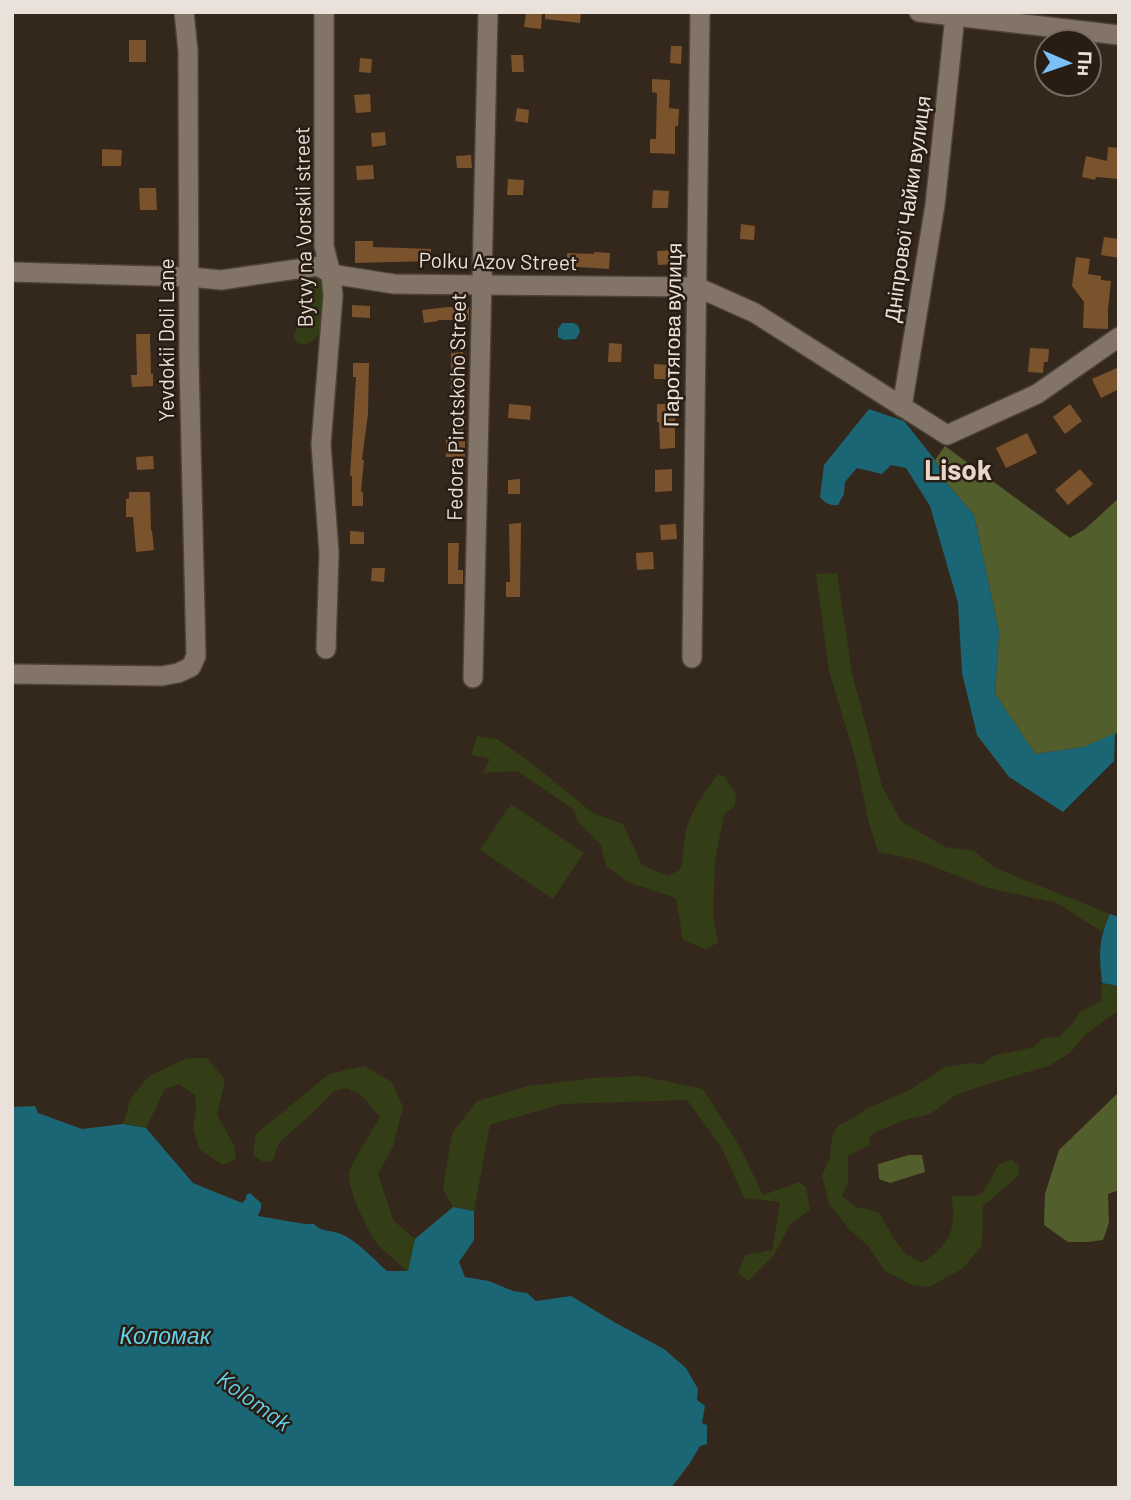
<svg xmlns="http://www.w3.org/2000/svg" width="1131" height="1500" font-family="Barlow,sans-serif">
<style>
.green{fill:#333d16}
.forest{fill:#525f2d}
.water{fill:#1a6675}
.building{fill:#7a532d}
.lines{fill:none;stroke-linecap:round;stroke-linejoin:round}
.minor-casing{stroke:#4d4239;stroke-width:22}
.minor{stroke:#827467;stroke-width:19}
.labels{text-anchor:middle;stroke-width:5;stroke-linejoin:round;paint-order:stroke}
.street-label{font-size:21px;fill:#eae1da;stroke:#291d13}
.water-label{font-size:23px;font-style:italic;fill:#64d1e8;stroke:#291d13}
.district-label{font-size:28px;font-weight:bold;fill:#e8d7c9;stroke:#291d13}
</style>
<rect width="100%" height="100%" fill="#34271c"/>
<g class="green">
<path d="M317,279L324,282C323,301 328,352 297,343L294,337L308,281Z"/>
<path d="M837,573L852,673L882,786L901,821L945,847L974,851L995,868L1110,914L1102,932L1057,903L988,888L917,860L878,852L869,823L855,757L829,671L816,574Z"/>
<path d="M477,736L497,739L529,761L593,813L623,824L642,865L667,876L680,870C684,856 683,840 687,827C693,807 706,791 718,774L724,776L736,794L735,806L724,815L715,860L713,917L718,943L705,949L683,940L676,898L627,882L606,866L601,845L578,822L573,809L517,771L483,773L490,759L471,755Z"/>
<path d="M511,804L584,853L553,899L480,850Z"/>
<path d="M1102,983L1119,986V1012L1110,1016L1085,1035L1071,1052L1049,1066L990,1083L956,1095L930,1114L905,1120L878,1131L869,1137L870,1145L848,1156V1184L842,1196L856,1207L879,1212L894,1239L906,1254L922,1263C951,1243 957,1229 951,1195C988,1200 981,1193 999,1164L1012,1159L1020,1167L1018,1176L983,1206L982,1246L962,1269L929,1287L910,1284L885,1271L868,1246L849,1229L829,1204L822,1176L830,1157L832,1136L838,1126L855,1117L868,1108L908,1091L943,1068L970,1063L983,1064L993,1056L1034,1047L1043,1038L1059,1037L1073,1023L1080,1012L1101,1001Z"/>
<path d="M187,1058H207L225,1080L217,1115L234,1145L236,1159L223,1165L200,1150L193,1129L196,1110L195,1095L179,1084L165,1089L146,1128L123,1124L131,1098L149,1076Z"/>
<path d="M364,1066L392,1082L403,1107L393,1147L378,1174L393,1220L415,1239L408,1272C398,1262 384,1253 376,1242C367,1229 348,1191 349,1175C350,1162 373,1131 380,1117L362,1096L347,1088L333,1092L309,1116L279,1143L272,1162L261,1161L253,1154L256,1134L329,1074Z"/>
<path d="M641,1076L703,1089L740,1147L763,1195L799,1182L806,1187L810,1210L791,1223L774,1255L748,1281L738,1273L745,1255L772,1250L780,1202L744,1198L722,1148L687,1100L561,1104L490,1125L474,1211L453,1207L443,1189L452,1133L477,1101L528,1086L593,1078Z"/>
</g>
<g class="forest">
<path d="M945,446L1070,538L1085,529L1119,498V732L1084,747L1035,754L995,694L999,632L974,515L944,480L935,460Z"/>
<path d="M1119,1092V1190L1108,1194L1109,1223L1103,1240L1087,1242H1068L1044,1225L1045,1194L1059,1150Z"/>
<path d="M909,1155H922L925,1172L890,1183L879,1179L878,1164Z"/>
</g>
<g class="water">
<path d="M562,323H573L578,325L580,332L576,339L564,340L558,337V329Z"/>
<path d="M869,409L904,421L935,460L944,480L974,515L999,632L995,694L1035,754L1084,747L1115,733L1114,761L1063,812L1009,777L977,735L962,673L958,603L930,506L906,468L891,465L882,474L857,468L845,482L844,494L838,505C830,506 825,503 820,497L824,465Z"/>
<path d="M1110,914L1119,917V986L1102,983C1099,955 1098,940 1110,914Z"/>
<path d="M35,1106L38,1113L82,1129L123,1124L146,1128L193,1183L242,1203L246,1199V1195L250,1193L261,1203V1208L258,1216L305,1224H314C321,1232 332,1230 341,1234C359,1242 372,1258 387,1271H408L415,1239L453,1207L474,1211V1240L459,1262L465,1277L489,1281L513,1291L527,1293L536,1301L571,1296L614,1322L664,1349L686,1368L698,1389L697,1400L705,1406L702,1423L707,1425V1444L700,1446L690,1463L671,1488H12V1107Z"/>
</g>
<g class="building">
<path d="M526,12H542L541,29L524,27Z"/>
<path d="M545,12H581L580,23L545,19Z"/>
<rect x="129" y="40" width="17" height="22"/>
<path d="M671,46H682L681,64L670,63Z"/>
<path d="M511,55H523L524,72H512Z"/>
<path d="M360,58L372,59L371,73L359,72Z"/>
<path d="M652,79L670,80L669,108L679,109L678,126H675V154L650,153V139H656L657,93L652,92Z"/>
<path d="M370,94L371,112L356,113L354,95Z"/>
<path d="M517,108L529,110L528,123L515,121Z"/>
<path d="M385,132L386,145L372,147L371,133Z"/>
<path d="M1108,147L1119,148V179L1096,177L1095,180L1082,177L1086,156L1107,161Z"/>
<path d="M102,149L122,150L121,166H102Z"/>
<path d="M471,155L472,168H457L456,156Z"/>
<path d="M373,165L374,179L357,180L356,166Z"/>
<path d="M508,179L524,180L523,195H507Z"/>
<path d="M139,188H156L157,210H140Z"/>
<path d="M653,190L669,191L668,208H652Z"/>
<path d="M741,224L755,226L754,240L740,239Z"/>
<path d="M1104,237L1119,239V258L1101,255Z"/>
<path d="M355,241H373V247L431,249V261L355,263Z"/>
<path d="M674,250L675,264L658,265L657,251Z"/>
<path d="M594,252L610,253L609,269L578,267V271H567V253L594,254Z"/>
<path d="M1076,257L1090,259L1088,274L1101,276V280L1111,281L1108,309V329L1083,328L1084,302L1072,286Z"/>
<path d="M352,305L370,306V318L352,317Z"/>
<path d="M448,307H469V320H438V321L424,323L422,310Z"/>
<path d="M136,334H150L151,374H153V386L132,387L131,375H137Z"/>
<path d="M609,343L622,344L621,362H608Z"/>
<path d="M1030,348L1049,349L1048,362H1044L1043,373L1028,372Z"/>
<path d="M463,352L465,392L451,391V353Z"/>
<path d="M353,363H369L368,414L362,460H364L361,492H363V506H352V476H350L356,377H353Z"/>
<path d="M654,364L669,365L668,379H654Z"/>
<path d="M1119,367V389L1101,398L1092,379Z"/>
<path d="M509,404L531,406L530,420L508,418Z"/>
<path d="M657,404H675V448L660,449L659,422H657Z"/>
<path d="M1070,404L1082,421L1065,434L1053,417Z"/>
<path d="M455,414L465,415L462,438H465V457H446V438H452Z"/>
<path d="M1027,433L1037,453L1006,468L996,448Z"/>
<path d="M153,456L154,469L137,470L136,457Z"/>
<path d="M672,469V491L655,492V470Z"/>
<path d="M1080,469L1093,484L1068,505L1055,490Z"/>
<path d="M520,479V494H508V480Z"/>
<path d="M129,492H150L151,531H152L154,550L136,552L133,517H126V499H129Z"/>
<path d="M521,523L520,597H506V582H510L509,524Z"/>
<path d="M676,524L677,539L661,540L660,525Z"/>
<path d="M350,531L364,532V544H350Z"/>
<path d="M448,543H459L458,570H463V584H448Z"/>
<path d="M653,552L654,569L637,570L636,553Z"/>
<path d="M372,568H385L384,582L371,581Z"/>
</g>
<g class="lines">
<g class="minor-casing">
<g id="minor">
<path d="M324,12V246L331,274L333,296L321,444L329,553L326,649"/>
<path d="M919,12L1119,35"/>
<path d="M12,272L189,277L221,280L318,266L331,274L394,284L697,287L755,313L947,435L1037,394L1119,337"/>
<path d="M902,407L935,205L955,16"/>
<path d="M692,658L700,12"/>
<path d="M12,674L162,676L178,673L191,667L196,656L189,361L188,51L184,12"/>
<path d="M473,678L488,12"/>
</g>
</g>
<use href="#minor" class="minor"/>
</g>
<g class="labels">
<g class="street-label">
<text transform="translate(908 209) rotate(-82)" y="7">Дніпрової Чайки вулиця</text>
<text transform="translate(304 227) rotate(-91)" y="7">Bytvy na Vorskli street</text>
<text transform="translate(498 262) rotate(1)" y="7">Polku Azov Street</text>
<text transform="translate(673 335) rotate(-89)" y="7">Паротягова вулиця</text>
<text transform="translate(167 340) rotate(-90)" y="7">Yevdokii Doli Lane</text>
<text transform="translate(457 407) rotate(-89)" y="7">Fedora Pirotskoho Street</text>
</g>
<g class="water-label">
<text x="165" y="1344">Коломак</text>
<text transform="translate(254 1401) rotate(36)" y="8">Kolomak</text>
</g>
<g class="district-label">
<text x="958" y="480">Lisok</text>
</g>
</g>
<rect width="1131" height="1500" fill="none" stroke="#eae1da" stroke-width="28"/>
<g transform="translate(1068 63) rotate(92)"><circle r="33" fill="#291d13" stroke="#766b63" stroke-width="2"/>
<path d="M0-5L12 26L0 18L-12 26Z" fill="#79bff8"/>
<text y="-10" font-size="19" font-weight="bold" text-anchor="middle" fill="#eae1da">Пн</text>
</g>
</svg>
